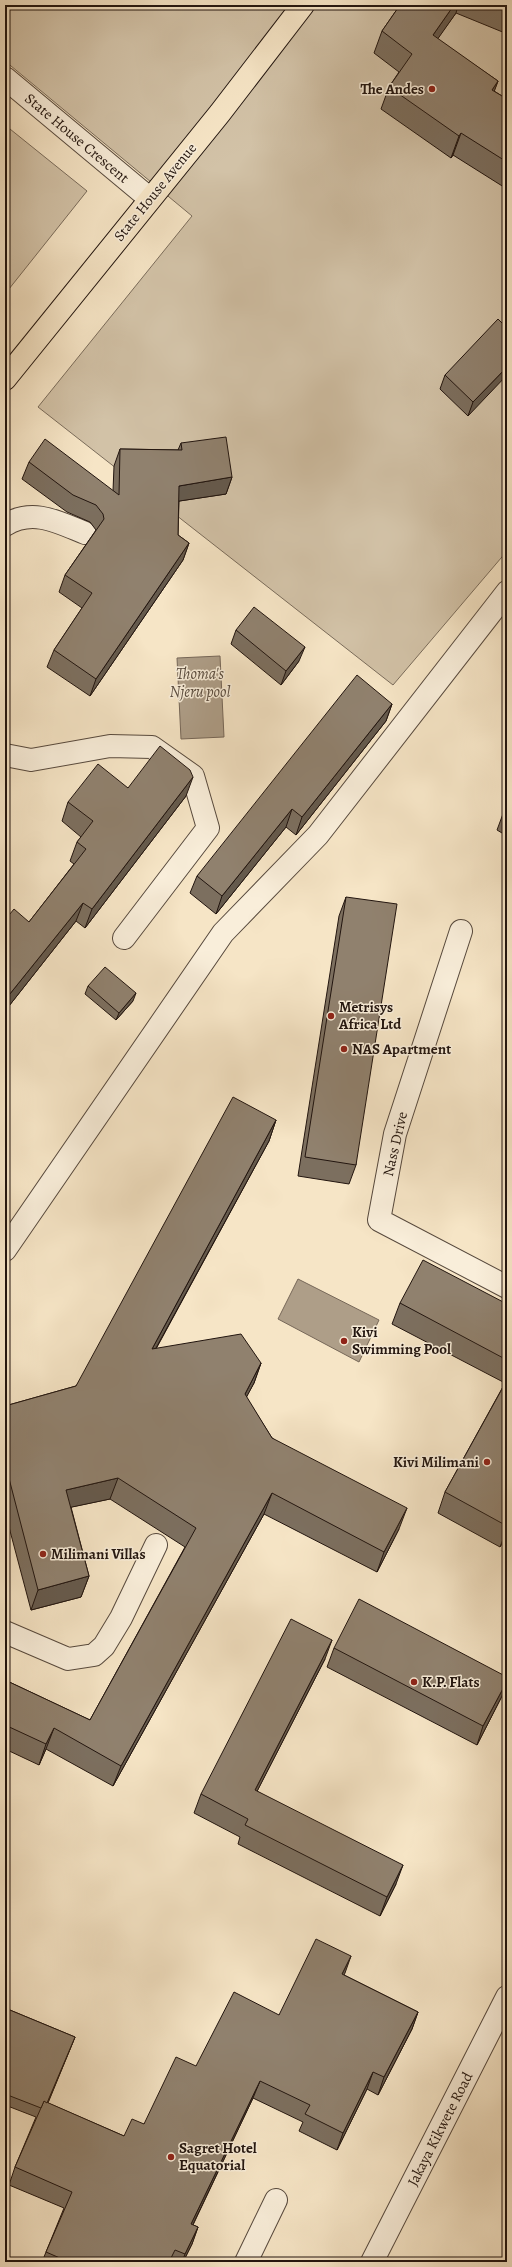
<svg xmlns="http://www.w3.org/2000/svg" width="512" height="2267" font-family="Alegreya,serif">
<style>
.green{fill:#d2c2a7;stroke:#7a6c5b}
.water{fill:#ae9e88;stroke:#766758}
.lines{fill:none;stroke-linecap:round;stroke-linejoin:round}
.minor-casing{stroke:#57493d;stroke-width:24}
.major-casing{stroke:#22150f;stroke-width:24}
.minor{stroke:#f9eeda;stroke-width:22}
.major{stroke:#f6e5c6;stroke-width:22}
.wall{fill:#7c6f5f;stroke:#22150f}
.shaded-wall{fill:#655a4d;stroke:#22150f}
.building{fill:#90816e;stroke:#22150f}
.poi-dot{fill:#8f2418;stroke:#f9eeda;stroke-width:1.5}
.labels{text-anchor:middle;stroke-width:3;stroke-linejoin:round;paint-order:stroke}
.poi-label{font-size:15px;font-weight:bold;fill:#22150f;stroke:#f9eeda;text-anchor:start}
.street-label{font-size:15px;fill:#22150f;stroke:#f9eeda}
.water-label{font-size:16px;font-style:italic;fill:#5a4c3f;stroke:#f9eeda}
</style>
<rect width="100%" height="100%" fill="#f6e5c6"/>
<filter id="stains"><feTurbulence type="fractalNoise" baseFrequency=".005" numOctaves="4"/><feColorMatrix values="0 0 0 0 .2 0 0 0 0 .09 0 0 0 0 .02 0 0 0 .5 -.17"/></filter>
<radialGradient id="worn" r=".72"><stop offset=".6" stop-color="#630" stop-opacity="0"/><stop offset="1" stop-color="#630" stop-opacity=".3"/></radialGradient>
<g class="green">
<path d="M5,5H507V551L393,685L38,407L192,216L5,61Z"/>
<path d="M5,125L87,191L5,294Z"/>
</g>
<g class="water">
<path d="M220,656L224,737L181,739L177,658Z"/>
<path d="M298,1279L379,1320L359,1362L278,1319Z"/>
</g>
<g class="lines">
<g class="minor-casing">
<g id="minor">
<path d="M5,78L149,198"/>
<path d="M5,525C33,508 58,522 85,533"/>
<path d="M5,755L31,760L110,746L152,747L193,776L208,828L124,938"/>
<path d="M461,931L395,1134L379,1220L507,1287"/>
<path d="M5,1250L223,933L318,835L507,592"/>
<path d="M5,1632L68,1659L94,1655L104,1646L121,1618L156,1545"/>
<path d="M246,2262L276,2200"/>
<path d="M372,2262L507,1997"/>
</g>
</g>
<g class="major-casing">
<path id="major" d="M5,379L220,113L303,5"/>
</g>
<use href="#minor" class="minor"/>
<use href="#major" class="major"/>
</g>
<g class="wall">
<path d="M400,5H507V28L505,33L456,13L437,39L498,81L494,91L507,99V189L453,155L451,158L381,109L389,87L399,72L374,53L382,31Z"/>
<path d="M507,328L468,416L440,389L445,375Z"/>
<path d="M181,443L232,477L226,494L179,501L178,535L189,543L183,560L90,696L47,667L54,650L82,608L59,592L65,575L96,530L90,522L67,512L22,479L29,462L113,491L114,466L120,449L178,450Z"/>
<path d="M236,630L299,661L281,685L231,644Z"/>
<path d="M392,704L386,721L296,835L286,827L216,914L190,893L197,876Z"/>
<path d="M128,788L186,796L85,928L76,921L5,1011L29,922L74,864L70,861L77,842L81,837L62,821L68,802Z"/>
<path d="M507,803V836L497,830Z"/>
<path d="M346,897L356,1165L349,1184L298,1176L339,916Z"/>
<path d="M88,986L133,1001L116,1020L85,994Z"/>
<path d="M276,1120L269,1141L156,1349L261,1363L254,1383L246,1397L272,1438L399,1529L377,1572L264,1514L113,1786L46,1749L39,1765L5,1749V1680L90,1720L185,1547L110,1499L71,1507L89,1576L81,1597L31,1610L5,1512V1406L76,1386Z"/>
<path d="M400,1303L507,1304V1535L500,1547L438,1513L445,1492L505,1383L392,1324Z"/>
<path d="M334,1648L502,1696L477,1745L327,1667Z"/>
<path d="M325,1659L257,1791L396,1884L380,1916L238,1844L240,1837L194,1813L201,1794Z"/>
<path d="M344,1975L418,2012L412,2029L378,2095L367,2089L337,2150L299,2131L303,2122L253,2098L193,2225L198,2227L192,2244L183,2262H42L46,2252L64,2208L9,2185L15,2167L36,2117L5,2105V2008L75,2037L48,2103L124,2136L144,2124L196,2066Z"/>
</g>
<g class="shaded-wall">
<path d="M454,5H458L456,13L425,57L433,35Z"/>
<path d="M498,81L490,103L492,90Z"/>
<path d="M461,133L453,155L451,158L459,136Z"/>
<path d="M507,367V375L468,416L473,402Z"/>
<path d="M232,477L226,494L173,502L179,486Z"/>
<path d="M189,543L183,560L90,696L96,679Z"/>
<path d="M305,647L299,661L281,685L286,671Z"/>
<path d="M392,704L386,721L296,835L302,817Z"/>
<path d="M193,777L186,796L85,928L92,909Z"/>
<path d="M292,809L286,827L216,914L222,896Z"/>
<path d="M83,903L76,921L5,1011V1000Z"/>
<path d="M136,993L133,1001L116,1020L119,1013Z"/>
<path d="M276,1120L269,1141L144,1370L152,1349Z"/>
<path d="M261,1363L254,1383L237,1415L245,1394Z"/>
<path d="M118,1478L110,1499L58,1510L66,1490Z"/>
<path d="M272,1493L264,1514L113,1786L121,1766Z"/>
<path d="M407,1508L399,1529L377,1572L384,1552Z"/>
<path d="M507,1529V1535L500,1547Z"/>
<path d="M89,1576L81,1597L31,1610L38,1590Z"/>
<path d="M332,1640L325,1659L248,1809L255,1790Z"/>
<path d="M507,1681L502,1696L477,1745L483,1726Z"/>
<path d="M54,1728L46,1749L39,1765L46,1744Z"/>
<path d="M403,1865L396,1884L380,1916L387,1897Z"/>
<path d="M351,1956L345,1973L336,1991L342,1974Z"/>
<path d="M418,2012L412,2029L378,2095L384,2077Z"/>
<path d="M75,2037L71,2047L41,2119L44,2109Z"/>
<path d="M373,2072L367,2089L337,2150L343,2133Z"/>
<path d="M260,2081L253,2098L185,2241L191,2224Z"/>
<path d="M198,2227L192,2244L183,2262H182L185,2254Z"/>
</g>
<g class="building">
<path d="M400,5H454L433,35L498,81L492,90L507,99V162L461,133L459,136L389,87L412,54L382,31Z"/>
<path d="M499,5H507V8Z"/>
<path d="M498,319L507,328V367L473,402L445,375Z"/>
<path d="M226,437L232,477L179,486L178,535L189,543L96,679L54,650L92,593L65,575L104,519L103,514L96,505L73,495L29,462L45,439L119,495L120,449L182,450L181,443Z"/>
<path d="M254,607L305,647L286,671L236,630Z"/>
<path d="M357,675L392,704L302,817L292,809L222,896L197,876Z"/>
<path d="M160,746L190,770L193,777L92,909L83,903L5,1000V920L14,909L29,922L86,849L77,842L93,821L68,802L98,764L128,788Z"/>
<path d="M346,897L397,904L356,1165L305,1157Z"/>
<path d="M105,967L136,993L119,1013L88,986Z"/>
<path d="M233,1097L276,1120L152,1349L241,1334L261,1363L245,1394L272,1438L407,1508L384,1552L272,1493L121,1766L54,1728L46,1744L5,1725V1680L90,1720L196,1528L118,1478L66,1490L89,1576L38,1590L5,1463V1406L76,1386Z"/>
<path d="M423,1260L507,1304V1360L400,1303Z"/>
<path d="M507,1380V1526L445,1492Z"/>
<path d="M359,1599L507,1677V1681L483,1726L334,1648Z"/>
<path d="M291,1619L332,1640L255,1790L403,1865L387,1897L245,1825L248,1819L201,1794Z"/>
<path d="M316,1939L351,1956L342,1974L418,2012L384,2077L373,2072L343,2133L305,2114L310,2105L260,2081L191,2224L198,2227L185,2254L175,2250L169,2262H69L46,2252L72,2192L15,2167L44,2101L124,2136L132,2119L144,2124L176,2057L196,2066L234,1992L279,2015Z"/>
<path d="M5,2008L75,2037L47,2103L44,2101L41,2108L5,2094Z"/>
</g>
<g class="poi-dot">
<circle cx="432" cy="89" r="4"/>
<circle cx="331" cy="1016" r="4"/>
<circle cx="344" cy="1049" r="4"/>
<circle cx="344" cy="1341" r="4"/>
<circle cx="487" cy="1462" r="4"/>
<circle cx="43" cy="1554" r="4"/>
<circle cx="414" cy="1682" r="4"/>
<circle cx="171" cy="2157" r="4"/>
</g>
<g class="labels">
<g class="poi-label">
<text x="424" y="94" text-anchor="end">The Andes</text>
<text x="339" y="1012">Metrisys<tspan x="339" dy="17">Africa Ltd</tspan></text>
<text x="352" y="1054">NAS Apartment</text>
<text x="352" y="1337">Kivi<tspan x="352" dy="17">Swimming Pool</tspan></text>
<text x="479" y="1467" text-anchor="end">Kivi Milimani</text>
<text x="51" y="1559">Milimani Villas</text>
<text x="422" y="1687">K.P. Flats</text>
<text x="179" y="2153">Sagret Hotel<tspan x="179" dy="17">Equatorial</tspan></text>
</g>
<g class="street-label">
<text transform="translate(77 138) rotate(40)" y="5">State House Crescent</text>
<text transform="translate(155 192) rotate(-51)" y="5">State House Avenue</text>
<text transform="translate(395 1144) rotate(-77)" y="5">Nass Drive</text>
<text transform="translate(440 2129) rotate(-63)" y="5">Jakaya Kikwete Road</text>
</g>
<g class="water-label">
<text x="200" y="679">Thoma's<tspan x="200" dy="18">Njeru pool</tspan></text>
</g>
</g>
<rect width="512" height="2267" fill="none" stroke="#f6e5c6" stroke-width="20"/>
<rect x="6" y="6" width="500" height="2255" fill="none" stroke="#22150f" stroke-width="2"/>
<rect x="10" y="10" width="492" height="2247" fill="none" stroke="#22150f"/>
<rect width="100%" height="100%" filter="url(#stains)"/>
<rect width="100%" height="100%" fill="url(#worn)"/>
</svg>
